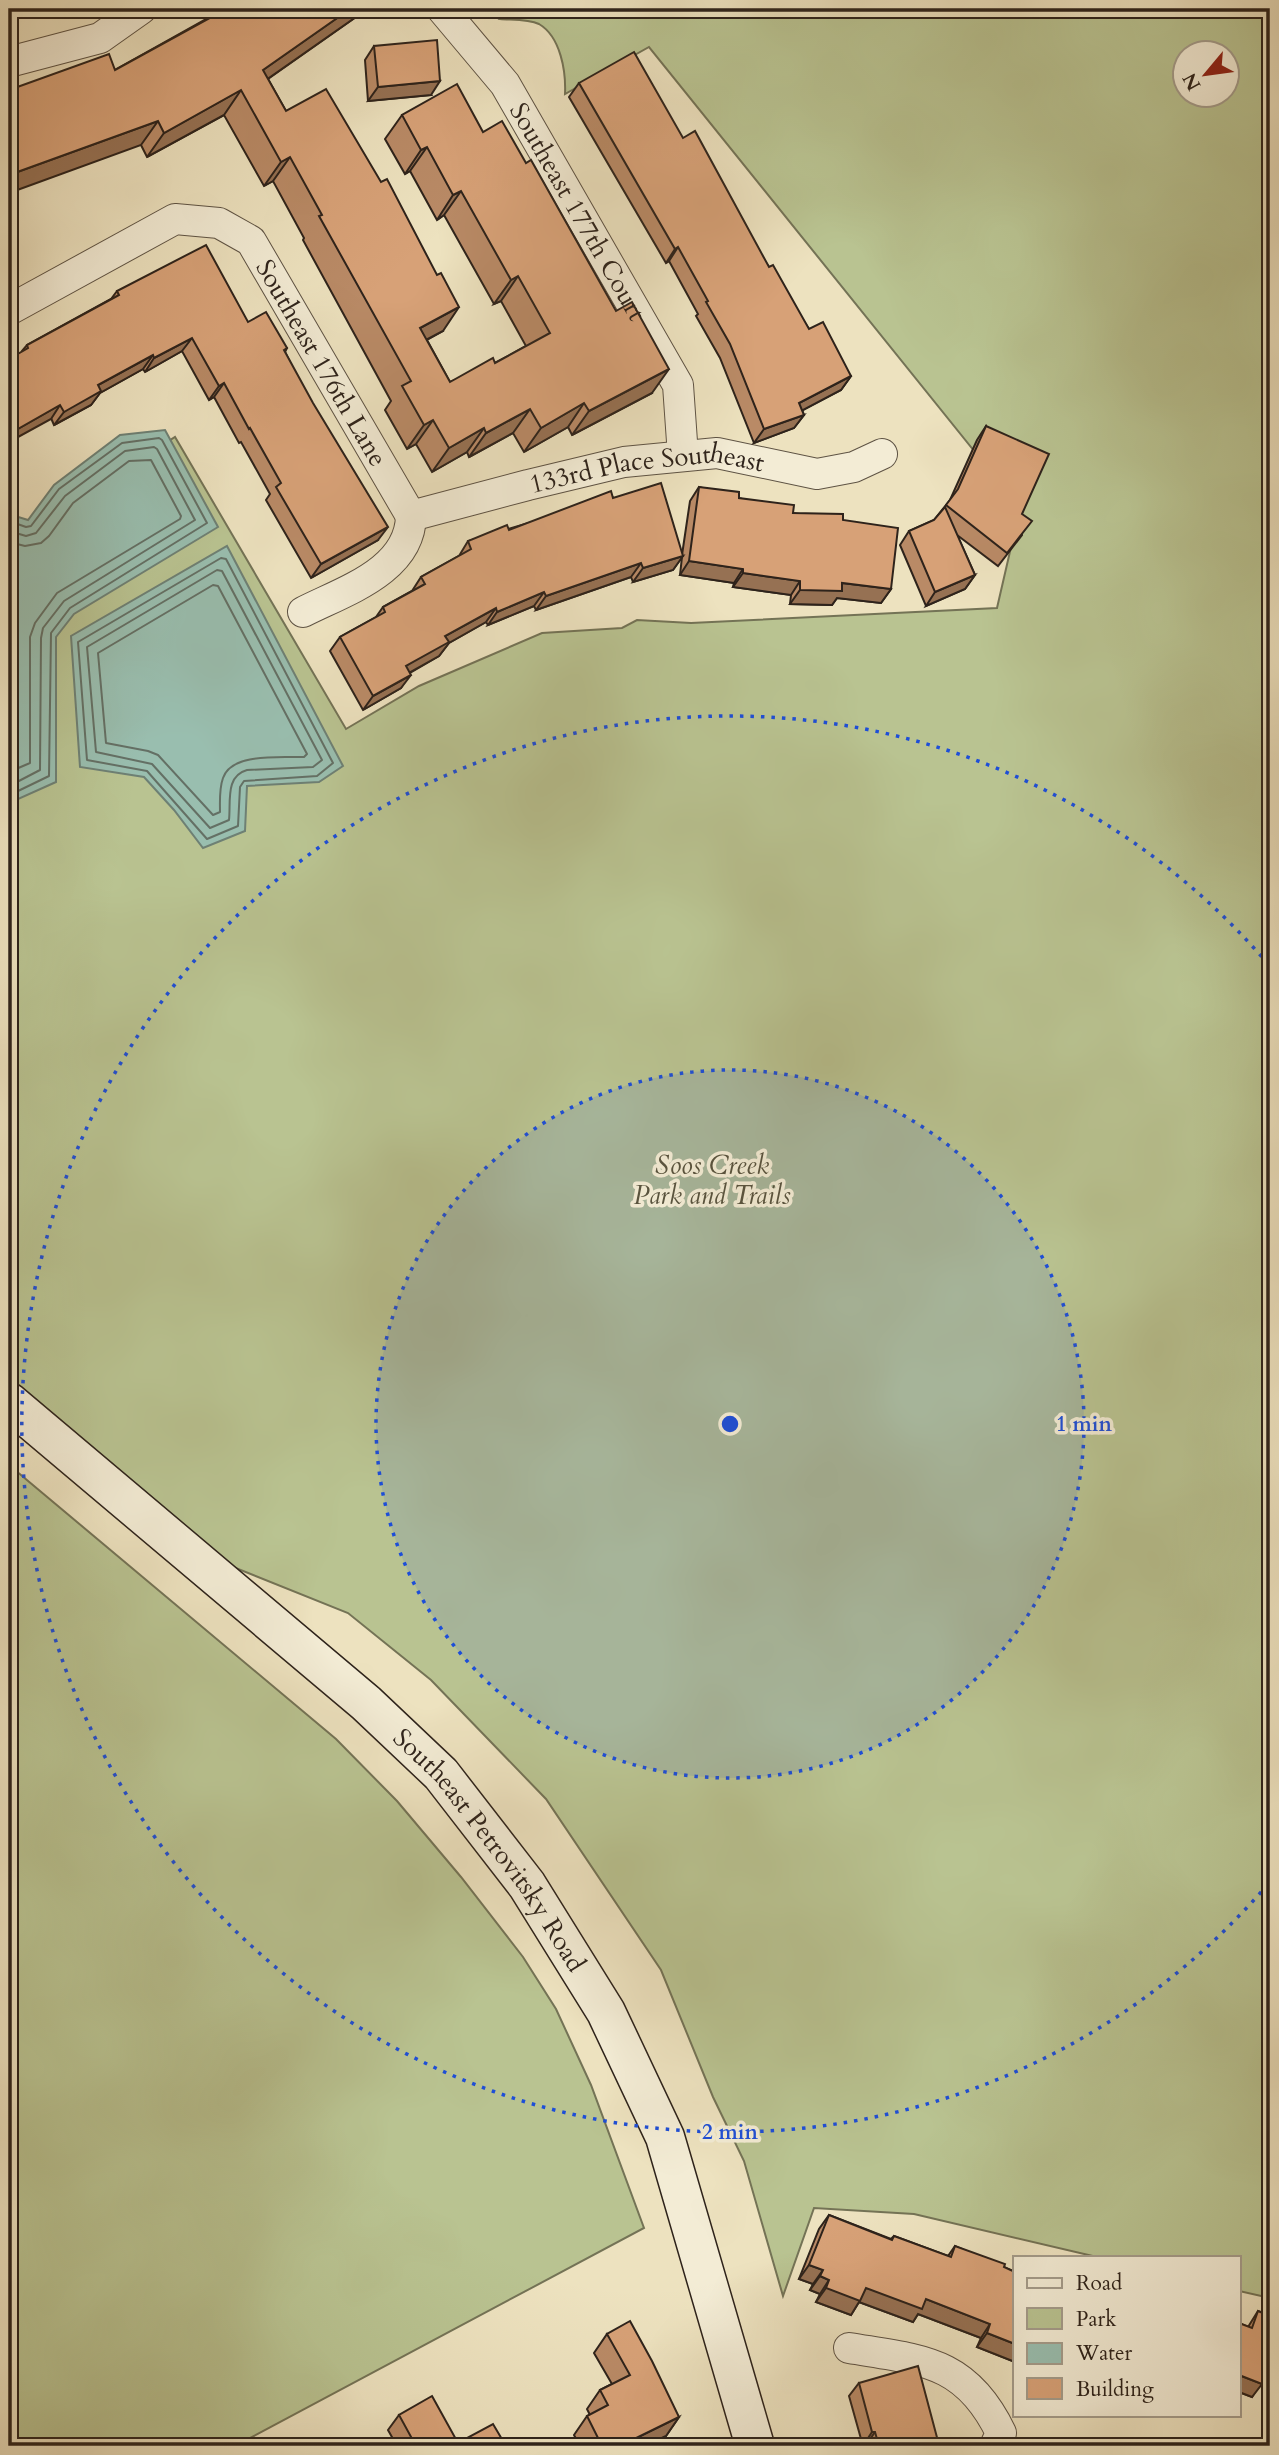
<svg xmlns="http://www.w3.org/2000/svg" width="1279" height="2455" font-family="Cardo,serif">
<style>
.green{fill:#b9c391;stroke:#747356;stroke-width:2;fill-rule:evenodd}
.water{fill:#99beaf;stroke:#6e8074;stroke-width:2}
.lines{fill:none;stroke-linecap:round;stroke-linejoin:round}
.shore{stroke:#647065;stroke-width:2}
.street-casing{stroke:#5e5344;stroke-width:32}
.secondary-casing{stroke:#2e231b;stroke-width:41}
.street{stroke:#f3ecd5;stroke-width:30}
.secondary{stroke:#f3ecd5;stroke-width:38}
.wall{fill:#b98a66;stroke:#2e231b;stroke-width:2}
.shaded-wall{fill:#967153;stroke:#2e231b;stroke-width:2}
.building{fill:#d7a177;stroke:#2e231b;stroke-width:2}
.ring{fill:none;stroke:#1d4ed8;stroke-width:3.5;stroke-dasharray:3.5 7}
.labels{text-anchor:middle;stroke-width:7;stroke-linejoin:round;paint-order:stroke}
.street-label{font-size:26px;fill:#2e231b;stroke:#f3ecd5}
.park-label{font-size:26px;font-style:italic;fill:#58533e;stroke:#f3ecd5}
.centre{fill:#1d4ed8;stroke:#f3ecd5;stroke-width:3.5}
.ring-label{font-size:21px;text-anchor:middle;font-weight:bold;fill:#1d4ed8;stroke:#f3ecd5;stroke-width:7;stroke-linejoin:round;paint-order:stroke}
</style>
<rect width="100%" height="100%" fill="#ede2bf"/>
<filter id="stains"><feTurbulence type="fractalNoise" baseFrequency=".00286" numOctaves="4"/><feColorMatrix values="0 0 0 0 .2 0 0 0 0 .09 0 0 0 0 .02 0 0 0 .5 -.17"/></filter>
<radialGradient id="worn" r=".72"><stop offset=".6" stop-color="#630" stop-opacity="0"/><stop offset="1" stop-color="#630" stop-opacity=".3"/></radialGradient>
<g class="green">
<path d="M512,9H1270V2298L1239,2291V2257H1097L914,2214L814,2208L783,2296L744,2161L713,2097L661,1970L546,1799L431,1680L348,1613L178,1545L9,1380V544L175,437L346,729L419,686L542,633L622,628L637,620L691,623L997,608L1020,508L649,47L565,94C566,72 561,37 539,24C528,19 512,20 500,19ZM1184,52H1226V94H1184Z"/>
<path d="M9,1465L336,1739L397,1801L461,1877L523,1957L556,2009L591,2085L644,2228L235,2446H9Z"/>
</g>
<g class="water">
<path d="M165,430L218,527L74,614L56,637V782L16,800L9,798V514L28,520L54,485L120,435Z"/>
<path d="M227,546L343,766L319,782L247,786L245,831L203,848L174,810L144,777L80,767L71,636Z"/>
</g>
<g class="lines">
<g class="shore">
<path d="M9,521L26,527L31,526L59,489L122,443L159,438L162,440L207,523L70,608L51,633L49,776L16,792H9"/>
<path d="M9,531L26,536L36,533L65,496L125,451L154,447L157,449L195,520L64,601L43,628L41,638L40,770L15,783H9"/>
<path d="M9,542L25,546L41,543L49,536L73,503L129,461L151,460L181,516L180,519L57,593L35,623L30,637V763L9,772"/>
<path d="M221,558L226,559L333,763L317,776L244,781L240,787L238,826L207,839L147,771L87,760L78,642Z"/>
<path d="M217,570L222,571L322,760L313,767L247,770C225,776 231,802 229,820L210,828L152,764L96,752L87,647Z"/>
<path d="M213,585L218,586L307,754L304,757C281,758 232,752 223,778C219,789 220,801 220,812L213,815L158,755L148,751L106,743L98,653Z"/>
</g>
<g class="street-casing">
<g id="street">
<path id="s1" d="M442,9L505,84L678,385L683,456"/>
<path d="M9,62L100,38L141,9"/>
<path id="s2" d="M9,310L175,219L219,223L251,241L411,516"/>
<path id="s3" d="M411,516L528,485L624,462L717,453L817,474L854,467L882,454"/>
<path d="M303,612C344,591 410,571 411,516"/>
<path d="M849,2348C921,2360 966,2360 1001,2433L995,2446"/>
</g>
</g>
<g class="secondary-casing">
<g id="secondary">
<path id="s4" d="M9,1402L366,1703L441,1774L527,1885L606,2012L665,2137L755,2446"/>
</g>
</g>
<use href="#street" class="street"/>
<use href="#secondary" class="secondary"/>
</g>
<g class="wall">
<path d="M224,9H365L363,12L268,79L286,111L443,331L427,340L450,382L495,363L526,346L501,301L494,304L444,215L437,220L410,171L405,174L385,139L402,115L483,132L652,393L572,435L568,427L524,452L513,433L469,457L467,452L432,472L416,444L407,449L385,410L391,401L303,240L304,238L273,181L264,186L224,115L147,157L141,145L115,70Z"/>
<path d="M479,9H496L485,16Z"/>
<path d="M374,46L431,95L368,101L365,60Z"/>
<path d="M579,83L683,138L769,267L809,329L851,376L841,390L802,410L804,415L794,428L754,443L720,358L696,316L698,314L669,261L666,263L569,97Z"/>
<path d="M117,291L248,322L287,348L285,352L378,540L311,578L266,500L270,494L241,442L239,443L214,397L209,400L182,351L145,372L143,369L100,393L91,405L54,425L22,351L27,345L111,299Z"/>
<path d="M986,426L1022,535L998,566L957,535L975,575L965,589L926,606L900,545L909,531L934,520L950,500L977,440Z"/>
<path d="M699,487L793,513L843,520L891,589L881,603L837,598L832,605L790,604L791,595L733,587L734,583L680,575L682,557L673,570L633,582L631,577L536,610L534,606L488,625L486,622L449,643L439,656L410,673L401,688L363,710L330,651L340,637L376,617L383,607L412,591L421,577L459,556L468,541L613,498L682,555L690,501Z"/>
<path d="M829,2215L891,2239L894,2236L948,2256L955,2246L1015,2272V2362L977,2347L981,2338L918,2314L913,2322L859,2302L851,2315L816,2302L820,2294L810,2290L813,2284L799,2279L819,2229Z"/>
<path d="M1258,2311L1270,2316V2377L1265,2375L1252,2397L1239,2392V2323L1248,2327Z"/>
<path d="M607,2334L679,2417L666,2436L645,2446H580L574,2435L587,2416L590,2415L587,2409L600,2390L612,2384L594,2353Z"/>
<path d="M859,2383L939,2445L946,2446H863L849,2396Z"/>
<path d="M399,2415L458,2443L506,2446H397L388,2430Z"/>
</g>
<g class="shaded-wall">
<path d="M350,9H365L363,12L246,94L263,70Z"/>
<path d="M490,9H496L485,16Z"/>
<path d="M440,81L431,95L368,101L378,87Z"/>
<path d="M241,90L224,115L147,157L164,133Z"/>
<path d="M158,121L141,145L9,193V175Z"/>
<path d="M427,147L410,171L405,174L421,150Z"/>
<path d="M290,157L273,181L264,186L281,162Z"/>
<path d="M461,191L444,215L437,220L453,195Z"/>
<path d="M678,247L669,261L666,263L675,249Z"/>
<path d="M518,276L501,301L494,304L511,280Z"/>
<path d="M459,307L443,331L403,352L420,328Z"/>
<path d="M192,338L182,351L145,372L154,358Z"/>
<path d="M153,355L143,369L100,393L91,405L54,425L64,412L98,385Z"/>
<path d="M669,369L652,393L572,435L589,411Z"/>
<path d="M851,376L841,390L790,417L799,403Z"/>
<path d="M224,383L214,397L209,400L219,386Z"/>
<path d="M584,403L568,427L524,452L541,428Z"/>
<path d="M60,405L51,419L9,442V434Z"/>
<path d="M530,409L513,433L469,457L486,433Z"/>
<path d="M804,415L794,428L754,443L764,429Z"/>
<path d="M433,420L416,444L407,449L424,425Z"/>
<path d="M484,428L467,452L432,472L449,448Z"/>
<path d="M388,527L378,540L311,578L321,564Z"/>
<path d="M683,556L673,570L633,582L643,568Z"/>
<path d="M689,561L743,569L734,583L680,575Z"/>
<path d="M641,563L631,577L536,610L546,596Z"/>
<path d="M743,573L800,581L791,595L733,587Z"/>
<path d="M975,575L965,589L926,606L935,592Z"/>
<path d="M842,583L891,589L881,603L837,598L832,605L790,604L800,590Z"/>
<path d="M544,592L534,606L488,625L497,612Z"/>
<path d="M496,608L486,622L449,643L439,656L396,680L406,666L445,636Z"/>
<path d="M411,675L401,688L363,710L373,696Z"/>
<path d="M809,2265L823,2270L813,2284L799,2279Z"/>
<path d="M820,2276L829,2280L820,2294L810,2290Z"/>
<path d="M826,2288H866L926,2299L990,2324L981,2338L918,2314L913,2322L859,2302L851,2315L816,2302Z"/>
<path d="M987,2333L1015,2344V2362L977,2347Z"/>
<path d="M1270,2361V2377L1262,2373Z"/>
<path d="M1239,2375L1262,2384L1252,2397L1239,2392Z"/>
<path d="M679,2417L666,2436L645,2446H620Z"/>
<path d="M872,2432H875L866,2445L863,2446Z"/>
</g>
<g class="building">
<path d="M226,9H350L263,70L286,111L326,89L381,182L387,179L437,275L441,273L459,307L420,328L450,382L493,358L495,363L550,333L518,276L511,280L461,191L453,195L427,147L421,150L402,115L457,84L483,132L502,121L526,163L531,160L616,311L632,302L669,369L589,411L584,403L541,428L530,409L486,433L484,428L449,448L433,420L424,425L402,386L411,381L319,216L322,215L290,157L281,162L241,90L164,133L158,121L9,175V90L109,54L115,70Z"/>
<path d="M437,40L440,81L378,87L374,46Z"/>
<path d="M634,52L683,138L695,131L769,267L773,265L809,329L823,322L851,376L799,403L804,415L764,429L730,344L706,302L708,301L678,247L675,249L579,83Z"/>
<path d="M206,245L248,322L266,312L287,348L284,350L313,403L388,527L321,564L276,487L281,483L250,428L249,429L224,383L219,386L192,338L154,358L153,355L98,385L101,391L64,412L60,405L9,434V359L28,348L27,345L119,295L117,291Z"/>
<path d="M986,426L1049,454L1022,514L1032,521L1007,553L946,505L958,489Z"/>
<path d="M661,483L683,556L643,568L641,563L546,596L544,592L497,612L496,608L445,636L449,642L406,666L411,675L373,696L340,637L385,612L383,607L425,584L421,577L471,549L468,541L507,525L509,530L611,491L613,498Z"/>
<path d="M699,487L739,492V498L794,505L793,513L843,514V520L898,528L891,589L842,583V591L800,590V581L743,573V569L689,561Z"/>
<path d="M945,507L975,575L935,592L909,531L934,520Z"/>
<path d="M829,2215L892,2240L894,2236L951,2257L955,2246L1005,2264L1004,2267L1015,2272V2344L987,2333L990,2324L926,2299L922,2309L866,2288L860,2301L826,2288L829,2280L820,2276L823,2270L809,2265Z"/>
<path d="M1258,2311L1270,2316V2362L1262,2384L1239,2375V2323L1252,2328Z"/>
<path d="M630,2321L652,2361L679,2417L620,2446H602L587,2416L608,2405L600,2390L630,2375L607,2334Z"/>
<path d="M918,2366L939,2445L945,2443L946,2446H879L875,2432H872L859,2383Z"/>
<path d="M432,2396L458,2443L493,2424L506,2446H416L399,2415Z"/>
</g>
<circle cx="730" cy="1424" r="354" fill="#1d4ed8" fill-opacity=".12"/>
<g class="ring">
<circle cx="730" cy="1424" r="354"/>
<path d="M1268 1884A708 708 0 1 1 1268 964"/>
</g>
<g class="labels">
<g class="street-label">
<text dy="9" stroke="none"><textPath href="#s1" startOffset="245">Southeast 177th Court</textPath></text>
<text dy="9" stroke="none"><textPath href="#s2" startOffset="411">Southeast 176th Lane</textPath></text>
<text dy="9" stroke="none"><textPath href="#s3" startOffset="242">133rd Place Southeast</textPath></text>
<text dy="9" stroke="none"><textPath href="#s4" startOffset="660">Southeast Petrovitsky Road</textPath></text>
</g>
<g class="park-label">
<text x="712" y="1174">Soos Creek<tspan x="712" dy="30">Park and Trails</tspan></text>
</g>
</g>
<circle cx="730" cy="1424" r="10" class="centre"/>
<g class="ring-label">
<text x="1084" y="1431">1 min</text>
<text x="730" y="2139">2 min</text>
</g>
<rect width="1279" height="2455" fill="none" stroke="#ede2bf" stroke-width="35"/>
<rect x="10" y="10" width="1258" height="2434" fill="none" stroke="#2e231b" stroke-width="3.5"/>
<rect x="18" y="18" width="1244" height="2420" fill="none" stroke="#2e231b" stroke-width="2"/>
<rect x="1013" y="2256" width="228" height="161" fill="#f3ecd5" stroke="#a49c8b" stroke-width="2"/>
<rect x="1027" y="2278" width="35" height="10" fill="#f3ecd5" stroke="#a49c8b" stroke-width="2"/>
<text x="1076" y="2290" font-size="21" fill="#2e231b">Road</text>
<rect x="1027" y="2308" width="35" height="21" fill="#b9c391" stroke="#a49c8b" stroke-width="2"/>
<text x="1076" y="2326" font-size="21" fill="#2e231b">Park</text>
<rect x="1027" y="2343" width="35" height="21" fill="#99beaf" stroke="#a49c8b" stroke-width="2"/>
<text x="1076" y="2360" font-size="21" fill="#2e231b">Water</text>
<rect x="1027" y="2378" width="35" height="21" fill="#d7a177" stroke="#a49c8b" stroke-width="2"/>
<text x="1076" y="2396" font-size="21" fill="#2e231b">Building</text>
<g transform="translate(1206 74) rotate(241)"><circle r="33" fill="#f3ecd5" stroke="#a49c8b" stroke-width="2"/>
<path d="M0-5L12 26L0 18L-12 26Z" fill="#8f2418"/>
<text y="-10" font-size="19" font-weight="bold" text-anchor="middle" fill="#2e231b">N</text>
</g>
<rect width="100%" height="100%" filter="url(#stains)"/>
<rect width="100%" height="100%" fill="url(#worn)"/>
</svg>
